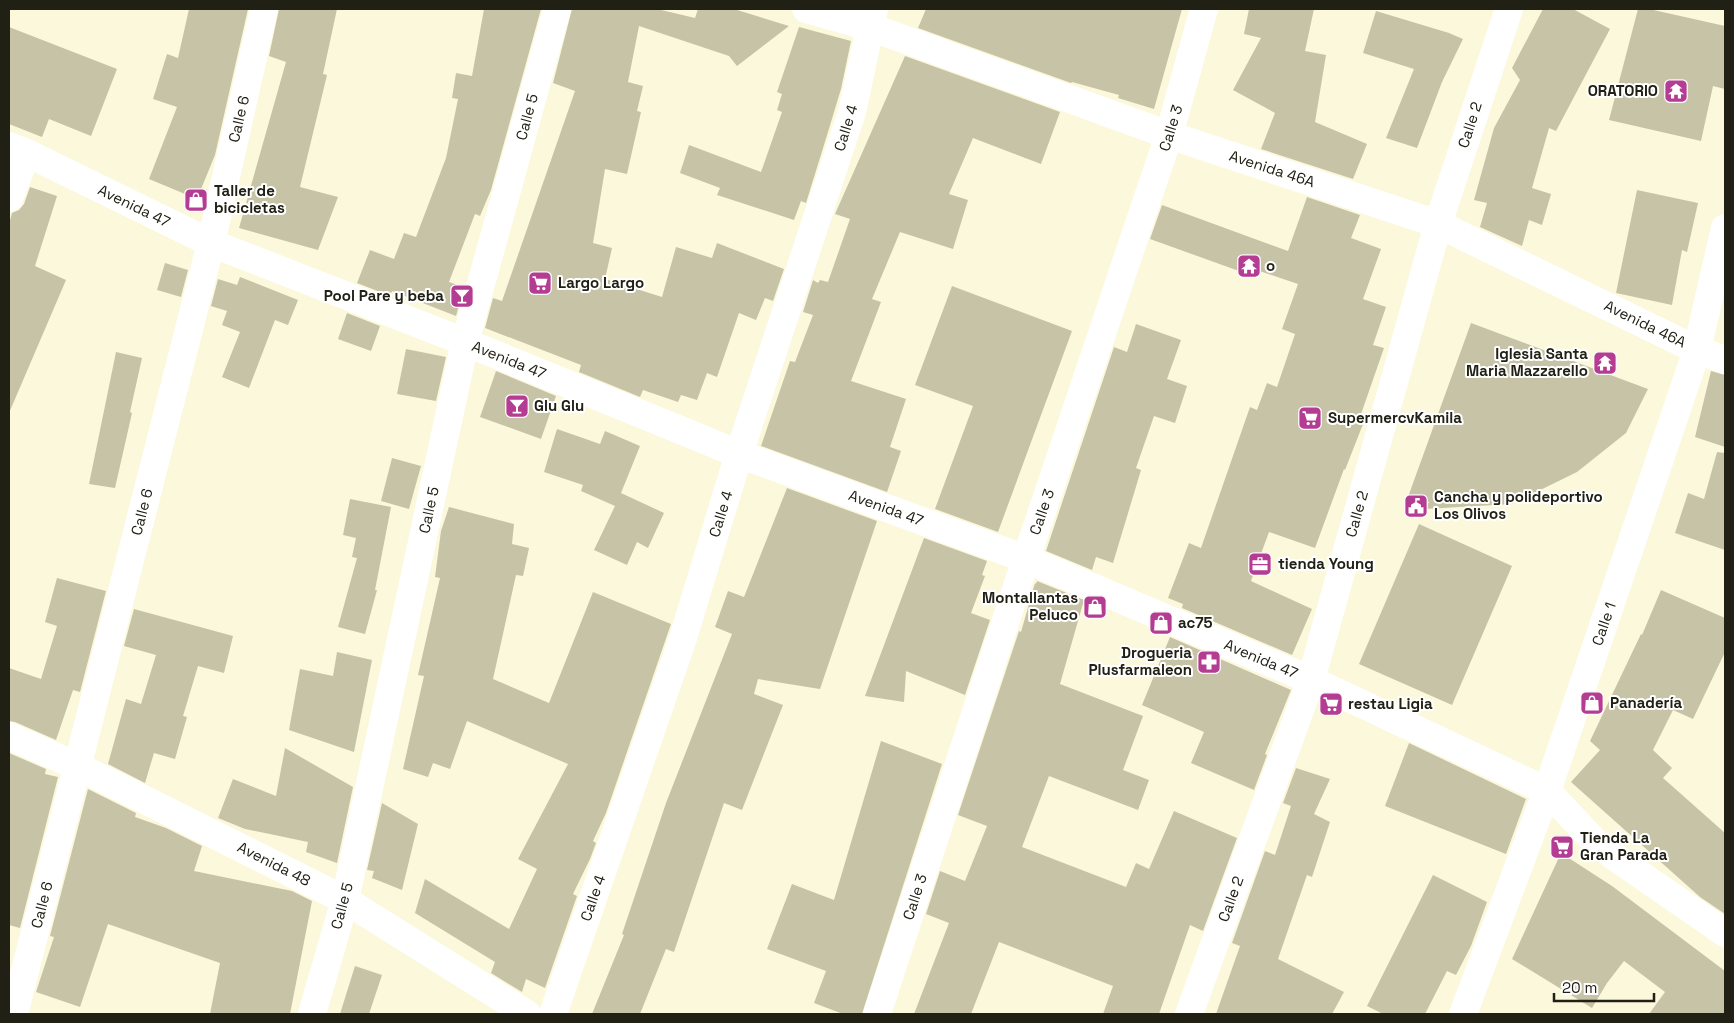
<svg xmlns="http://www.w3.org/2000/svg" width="1734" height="1023" font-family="'Space Grotesk',sans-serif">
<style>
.building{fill:#c7c3a7}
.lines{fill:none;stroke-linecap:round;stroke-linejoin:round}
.minor{stroke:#fff;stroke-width:28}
.tertiary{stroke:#fff;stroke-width:28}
.labels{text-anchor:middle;stroke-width:4;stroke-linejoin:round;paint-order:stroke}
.poi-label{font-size:15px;font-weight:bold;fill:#212015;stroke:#fff;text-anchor:start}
.street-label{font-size:15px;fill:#212015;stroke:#fff}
</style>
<rect width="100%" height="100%" fill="#fcf8db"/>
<g class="building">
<path d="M189,9H248L215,155L197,199L149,179L177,107L153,99L167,54L178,58Z"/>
<path d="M279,9H337L323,74L327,75L300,187L338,197L318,250L239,228L286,62L269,56Z"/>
<path d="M484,9H541L491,190L480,216L475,214L449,282L464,287L456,316L392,291L390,296L357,283L370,250L394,259L404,233L416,237L446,158L458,99L452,98L456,73L472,76Z"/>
<path d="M572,9H657L695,18L698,9H734L789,26L737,66L729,56L639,26L628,82L643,86L637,111L641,112L627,174L605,169L593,243L612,248L605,279L662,297L676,247L712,258L717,243L784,269L773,301L765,298L756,320L739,313L717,377L707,373L697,400L681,395L678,402L643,390L640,397L579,372L581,365L485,328L493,298L502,301L575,91L553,83Z"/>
<path d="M926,9H1182L1154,109L1118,98L1119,95L1072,82L1071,83L918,28Z"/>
<path d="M1249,9H1314L1305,51L1326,55L1315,122L1367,144L1353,179L1261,149L1275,113L1233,90L1261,38L1244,34Z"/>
<path d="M1543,9H1573L1610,29L1556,131L1549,128L1532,188L1551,194L1542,225L1529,220L1522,246L1480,227L1487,203L1474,200L1494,128L1520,80L1512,68Z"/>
<path d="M1638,9H1649L1725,26V89L1713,86L1701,141L1609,120Z"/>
<path d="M1376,11L1449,33L1463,39L1442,82L1417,148L1386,138L1414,69L1363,53Z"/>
<path d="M9,27L117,69L91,136L49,119L42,137L9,124Z"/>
<path d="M799,27L851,41L841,89L824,145L806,203L801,201L794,220L717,195L720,188L680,173L689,145L761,172L782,112L777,110L782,94L777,92Z"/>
<path d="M905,56L1060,112L1041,164L973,138L949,194L968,200L953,249L900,232L872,299L881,302L851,381L906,399L890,447L901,451L887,492L761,446L790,361L795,362L813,315L803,312L813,280L818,283L820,280L828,282L850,219L835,214Z"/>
<path d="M30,187L57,196L35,266L66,280L9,413V224L12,213L19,210L24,204Z"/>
<path d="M1637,190L1698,203L1687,252L1682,250L1672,305L1616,293Z"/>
<path d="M1307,197L1360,215L1351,238L1381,249L1363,299L1386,307L1373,345L1384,348L1360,417L1365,419L1345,470L1344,469L1315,548L1269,532L1251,581L1312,609L1292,655L1182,608L1183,604L1168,598L1189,543L1201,548L1250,407L1257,410L1267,383L1277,387L1295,334L1282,329L1298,284L1242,265L1239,271L1150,239L1162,205L1288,251Z"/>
<path d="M165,263L188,270L181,297L157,290Z"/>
<path d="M240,277L298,300L288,325L275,320L249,388L222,377L240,332L222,325L227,311L211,306L218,279L237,285Z"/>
<path d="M952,286L1072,331L998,532L935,509L973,406L915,385Z"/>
<path d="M347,313L380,326L371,351L338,339Z"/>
<path d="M1471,323L1648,389L1626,433L1577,472L1512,504L1425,509L1429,502L1408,497Z"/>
<path d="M1136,324L1181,340L1167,379L1187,386L1175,423L1154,416L1136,468L1141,470L1113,563L1096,557L1092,570L1046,551L1114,347L1127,352Z"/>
<path d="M406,349L446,357L436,401L397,394Z"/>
<path d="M116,352L142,358L130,412L132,413L115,488L89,484Z"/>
<path d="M496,371L556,396L541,439L480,417Z"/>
<path d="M1711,371L1725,375V447L1695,437Z"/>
<path d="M557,429L600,444L605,431L640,446L621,493L664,513L648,548L637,542L627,565L594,550L615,506L581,491L583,485L544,472Z"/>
<path d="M1717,452L1725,453V550L1675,533L1688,493L1704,499Z"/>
<path d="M392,458L421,466L409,509L381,501Z"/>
<path d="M787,488L877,521L820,689L758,679L754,694L783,705L742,810L724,803L674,952L666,949L640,1014H592L624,935L622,934L666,803L732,634L715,627L728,591L744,597Z"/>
<path d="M350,499L391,507L375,590H377L365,634L338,627L357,558L352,557L356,538L343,535Z"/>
<path d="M449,507L514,524L512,544L529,548L523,576L516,575L493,679L549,703L593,592L671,624L606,813L593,841L596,843L590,859L573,894L577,896L545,988L526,979L522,992L491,973L495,962L415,913L425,879L509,929L537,869L518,859L568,764L467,721L450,769L433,763L428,777L403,769L424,676L418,675L440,578L435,577L441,531Z"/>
<path d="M1419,524L1512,566L1452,705L1359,664Z"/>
<path d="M924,538L987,561L982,575L985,576L971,613L990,620L965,695L906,671L904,702L865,696Z"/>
<path d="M57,578L106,591L80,692L73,690L56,740L15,722L9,721V668L41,679L57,626L45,622Z"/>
<path d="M1037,581L1084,600L1060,684L1143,716L1123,770L1149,780L1138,810L1049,776L1022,847L1126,887L1136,863L1149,869L1174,811L1237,838L1203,931L1190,925L1159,1014H1103L1113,986L999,942L971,1014H914L949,923L926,914L940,871L965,881L987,826L958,815L1019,631L1021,632L1035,583L1036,584Z"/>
<path d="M1661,590L1725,618V652L1693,719L1673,710L1653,750L1672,768L1663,778L1725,833V914L1700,897L1571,782L1600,750L1590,741L1641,634L1642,635Z"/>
<path d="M134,609L233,636L224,673L198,666L183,716L187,717L175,759L154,753L145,783L108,764L126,699L141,704L156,655L124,646Z"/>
<path d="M1170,637L1291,690L1265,754L1267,755L1254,790L1191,763L1204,732L1142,705Z"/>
<path d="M337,652L372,660L354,752L289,730L300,669L333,676Z"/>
<path d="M881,741L942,764L862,1014H843L814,1003L826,971L767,949L792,884L834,900Z"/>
<path d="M1409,743L1526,799L1506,854L1385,806Z"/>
<path d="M285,748L353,787L337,863L306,852L308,842L245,829L218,818L233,779L276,796Z"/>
<path d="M9,753L46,769L45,774L58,777L20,928L9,925Z"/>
<path d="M1296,768L1330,779L1314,814L1330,822L1312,877L1307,875L1278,959L1344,992L1332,1014H1216L1240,946L1232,943L1265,851L1275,855L1291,806L1283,803Z"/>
<path d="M88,789L136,813L135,817L166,828L202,846L194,871L292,891L312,901L290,1014H210L220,963L108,924L80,1007L36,992L54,937L50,936Z"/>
<path d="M382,803L418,824L402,890L372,878L374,871L367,870Z"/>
<path d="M1561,853L1612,886L1725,971V1014H1649L1665,992L1624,961L1607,983L1592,1008L1512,959Z"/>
<path d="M1433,875L1487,902L1471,946L1456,975L1447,971L1425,1014H1383L1367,1006Z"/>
<path d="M355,966L382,975L369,1014H340Z"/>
</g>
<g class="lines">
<g class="minor">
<path d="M806,9L870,27L1169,135L1438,224L1697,350L1725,228"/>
<path d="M9,198L27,153"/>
<path d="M9,736L77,766L345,900L527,1014"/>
<path d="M14,1014L211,243L264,9"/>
<path d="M312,1014L345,900L465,342L557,9"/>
<path d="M553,1014L683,638L739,454L852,112L874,9"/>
<path d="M877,1014L1026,559L1169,135L1204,9"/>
<path d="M1189,1014L1311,680L1438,224L1509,9"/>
<path d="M1463,1014L1547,791L1599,846L1725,933"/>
</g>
<path class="tertiary" d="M9,146L27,153L211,243L465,342L739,454L1026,559L1311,680L1547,791L1697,350L1725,360"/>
</g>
<defs>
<g id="temple-square" transform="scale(1.25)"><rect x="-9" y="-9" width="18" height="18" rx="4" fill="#b43d93" stroke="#fff"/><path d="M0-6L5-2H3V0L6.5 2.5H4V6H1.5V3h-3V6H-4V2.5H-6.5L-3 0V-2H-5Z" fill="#fff"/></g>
<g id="shop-square" transform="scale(1.25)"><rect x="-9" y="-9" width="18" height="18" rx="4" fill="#b43d93" stroke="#fff"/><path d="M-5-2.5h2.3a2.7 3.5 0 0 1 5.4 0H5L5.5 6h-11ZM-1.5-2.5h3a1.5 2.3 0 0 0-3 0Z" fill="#fff"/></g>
<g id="supermarket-square" transform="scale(1.25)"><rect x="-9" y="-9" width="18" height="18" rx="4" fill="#b43d93" stroke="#fff"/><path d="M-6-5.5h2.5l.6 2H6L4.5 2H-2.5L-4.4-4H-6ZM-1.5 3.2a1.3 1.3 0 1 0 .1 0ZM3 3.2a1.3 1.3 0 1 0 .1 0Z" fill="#fff"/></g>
<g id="bar-square" transform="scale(1.25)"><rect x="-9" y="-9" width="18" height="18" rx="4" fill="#b43d93" stroke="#fff"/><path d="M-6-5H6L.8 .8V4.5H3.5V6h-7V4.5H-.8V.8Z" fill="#fff"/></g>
<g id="civic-square" transform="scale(1.25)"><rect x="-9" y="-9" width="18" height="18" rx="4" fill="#b43d93" stroke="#fff"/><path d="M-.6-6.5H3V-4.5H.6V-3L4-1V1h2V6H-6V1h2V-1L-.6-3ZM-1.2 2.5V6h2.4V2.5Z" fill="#fff"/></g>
<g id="office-square" transform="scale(1.25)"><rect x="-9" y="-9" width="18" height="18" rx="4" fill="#b43d93" stroke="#fff"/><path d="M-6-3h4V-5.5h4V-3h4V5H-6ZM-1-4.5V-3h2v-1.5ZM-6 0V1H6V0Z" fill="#fff"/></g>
<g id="pharmacy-square" transform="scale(1.25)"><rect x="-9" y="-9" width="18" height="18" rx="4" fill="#b43d93" stroke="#fff"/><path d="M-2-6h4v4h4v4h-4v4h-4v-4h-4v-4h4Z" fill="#fff"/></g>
</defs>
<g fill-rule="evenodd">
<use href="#temple-square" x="1676" y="91"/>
<use href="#shop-square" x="196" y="200"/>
<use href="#temple-square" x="1249" y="266"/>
<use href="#supermarket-square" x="540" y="283"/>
<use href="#bar-square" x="462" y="296"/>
<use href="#temple-square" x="1605" y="363"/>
<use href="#bar-square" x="517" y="406"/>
<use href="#supermarket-square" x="1310" y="418"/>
<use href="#civic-square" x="1416" y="506"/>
<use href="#office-square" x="1260" y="564"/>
<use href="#shop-square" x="1095" y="607"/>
<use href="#shop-square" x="1161" y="623"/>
<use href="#pharmacy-square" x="1209" y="662"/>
<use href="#shop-square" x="1592" y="703"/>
<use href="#supermarket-square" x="1331" y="704"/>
<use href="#supermarket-square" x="1562" y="847"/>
</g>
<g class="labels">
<g class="poi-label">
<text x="1658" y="96" text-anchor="end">ORATORIO</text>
<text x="214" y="196">Taller de<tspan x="214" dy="17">bicicletas</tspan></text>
<text x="1266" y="271">o</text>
<text x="558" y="288">Largo Largo</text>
<text x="444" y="301" text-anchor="end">Pool Pare y beba</text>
<text x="1588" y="359" text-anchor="end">Iglesia Santa<tspan x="1588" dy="17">Maria Mazzarello</tspan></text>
<text x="534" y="411">Glu Glu</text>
<text x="1328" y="423">SupermercvKamila</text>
<text x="1434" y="502">Cancha y polideportivo<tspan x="1434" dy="17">Los Olivos</tspan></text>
<text x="1278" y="569">tienda Young</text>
<text x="1078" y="603" text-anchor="end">Montallantas<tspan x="1078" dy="17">Peluco</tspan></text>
<text x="1178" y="628">ac75</text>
<text x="1192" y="658" text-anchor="end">Drogueria<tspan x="1192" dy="17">Plusfarmaleon</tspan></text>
<text x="1610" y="708">Panadería</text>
<text x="1348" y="709">restau Ligia</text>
<text x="1580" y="843">Tienda La<tspan x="1580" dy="17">Gran Parada</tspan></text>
</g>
<g class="street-label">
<text transform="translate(527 117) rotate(-75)" y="5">Calle 5</text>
<text transform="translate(239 119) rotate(-77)" y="5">Calle 6</text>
<text transform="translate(1470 125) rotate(-72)" y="5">Calle 2</text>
<text transform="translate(846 128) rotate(-73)" y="5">Calle 4</text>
<text transform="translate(1171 128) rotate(-73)" y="5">Calle 3</text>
<text transform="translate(1272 169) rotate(18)" y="5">Avenida 46A</text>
<text transform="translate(134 206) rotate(26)" y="5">Avenida 47</text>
<text transform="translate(1645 324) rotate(26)" y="5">Avenida 46A</text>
<text transform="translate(509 360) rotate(22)" y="5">Avenida 47</text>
<text transform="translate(886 508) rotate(20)" y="5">Avenida 47</text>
<text transform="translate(429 510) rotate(-78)" y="5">Calle 5</text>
<text transform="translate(142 512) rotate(-76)" y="5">Calle 6</text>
<text transform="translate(1042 512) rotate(-71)" y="5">Calle 3</text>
<text transform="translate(721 514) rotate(-73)" y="5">Calle 4</text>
<text transform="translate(1357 514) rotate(-74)" y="5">Calle 2</text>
<text transform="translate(1604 624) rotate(-71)" y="5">Calle 1</text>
<text transform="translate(1261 659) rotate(23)" y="5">Avenida 47</text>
<text transform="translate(274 864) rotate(27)" y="5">Avenida 48</text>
<text transform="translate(915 897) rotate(-72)" y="5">Calle 3</text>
<text transform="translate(593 898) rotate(-71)" y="5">Calle 4</text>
<text transform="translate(1231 899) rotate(-70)" y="5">Calle 2</text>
<text transform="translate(42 905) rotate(-76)" y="5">Calle 6</text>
<text transform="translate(342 906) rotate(-75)" y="5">Calle 5</text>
</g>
</g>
<rect width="1734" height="1023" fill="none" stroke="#212015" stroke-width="20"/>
<path d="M1554 993v8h100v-8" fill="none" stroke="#212015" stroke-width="2.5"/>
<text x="1562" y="993" font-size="15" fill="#212015" stroke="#ffffff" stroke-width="4" paint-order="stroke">20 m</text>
</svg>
